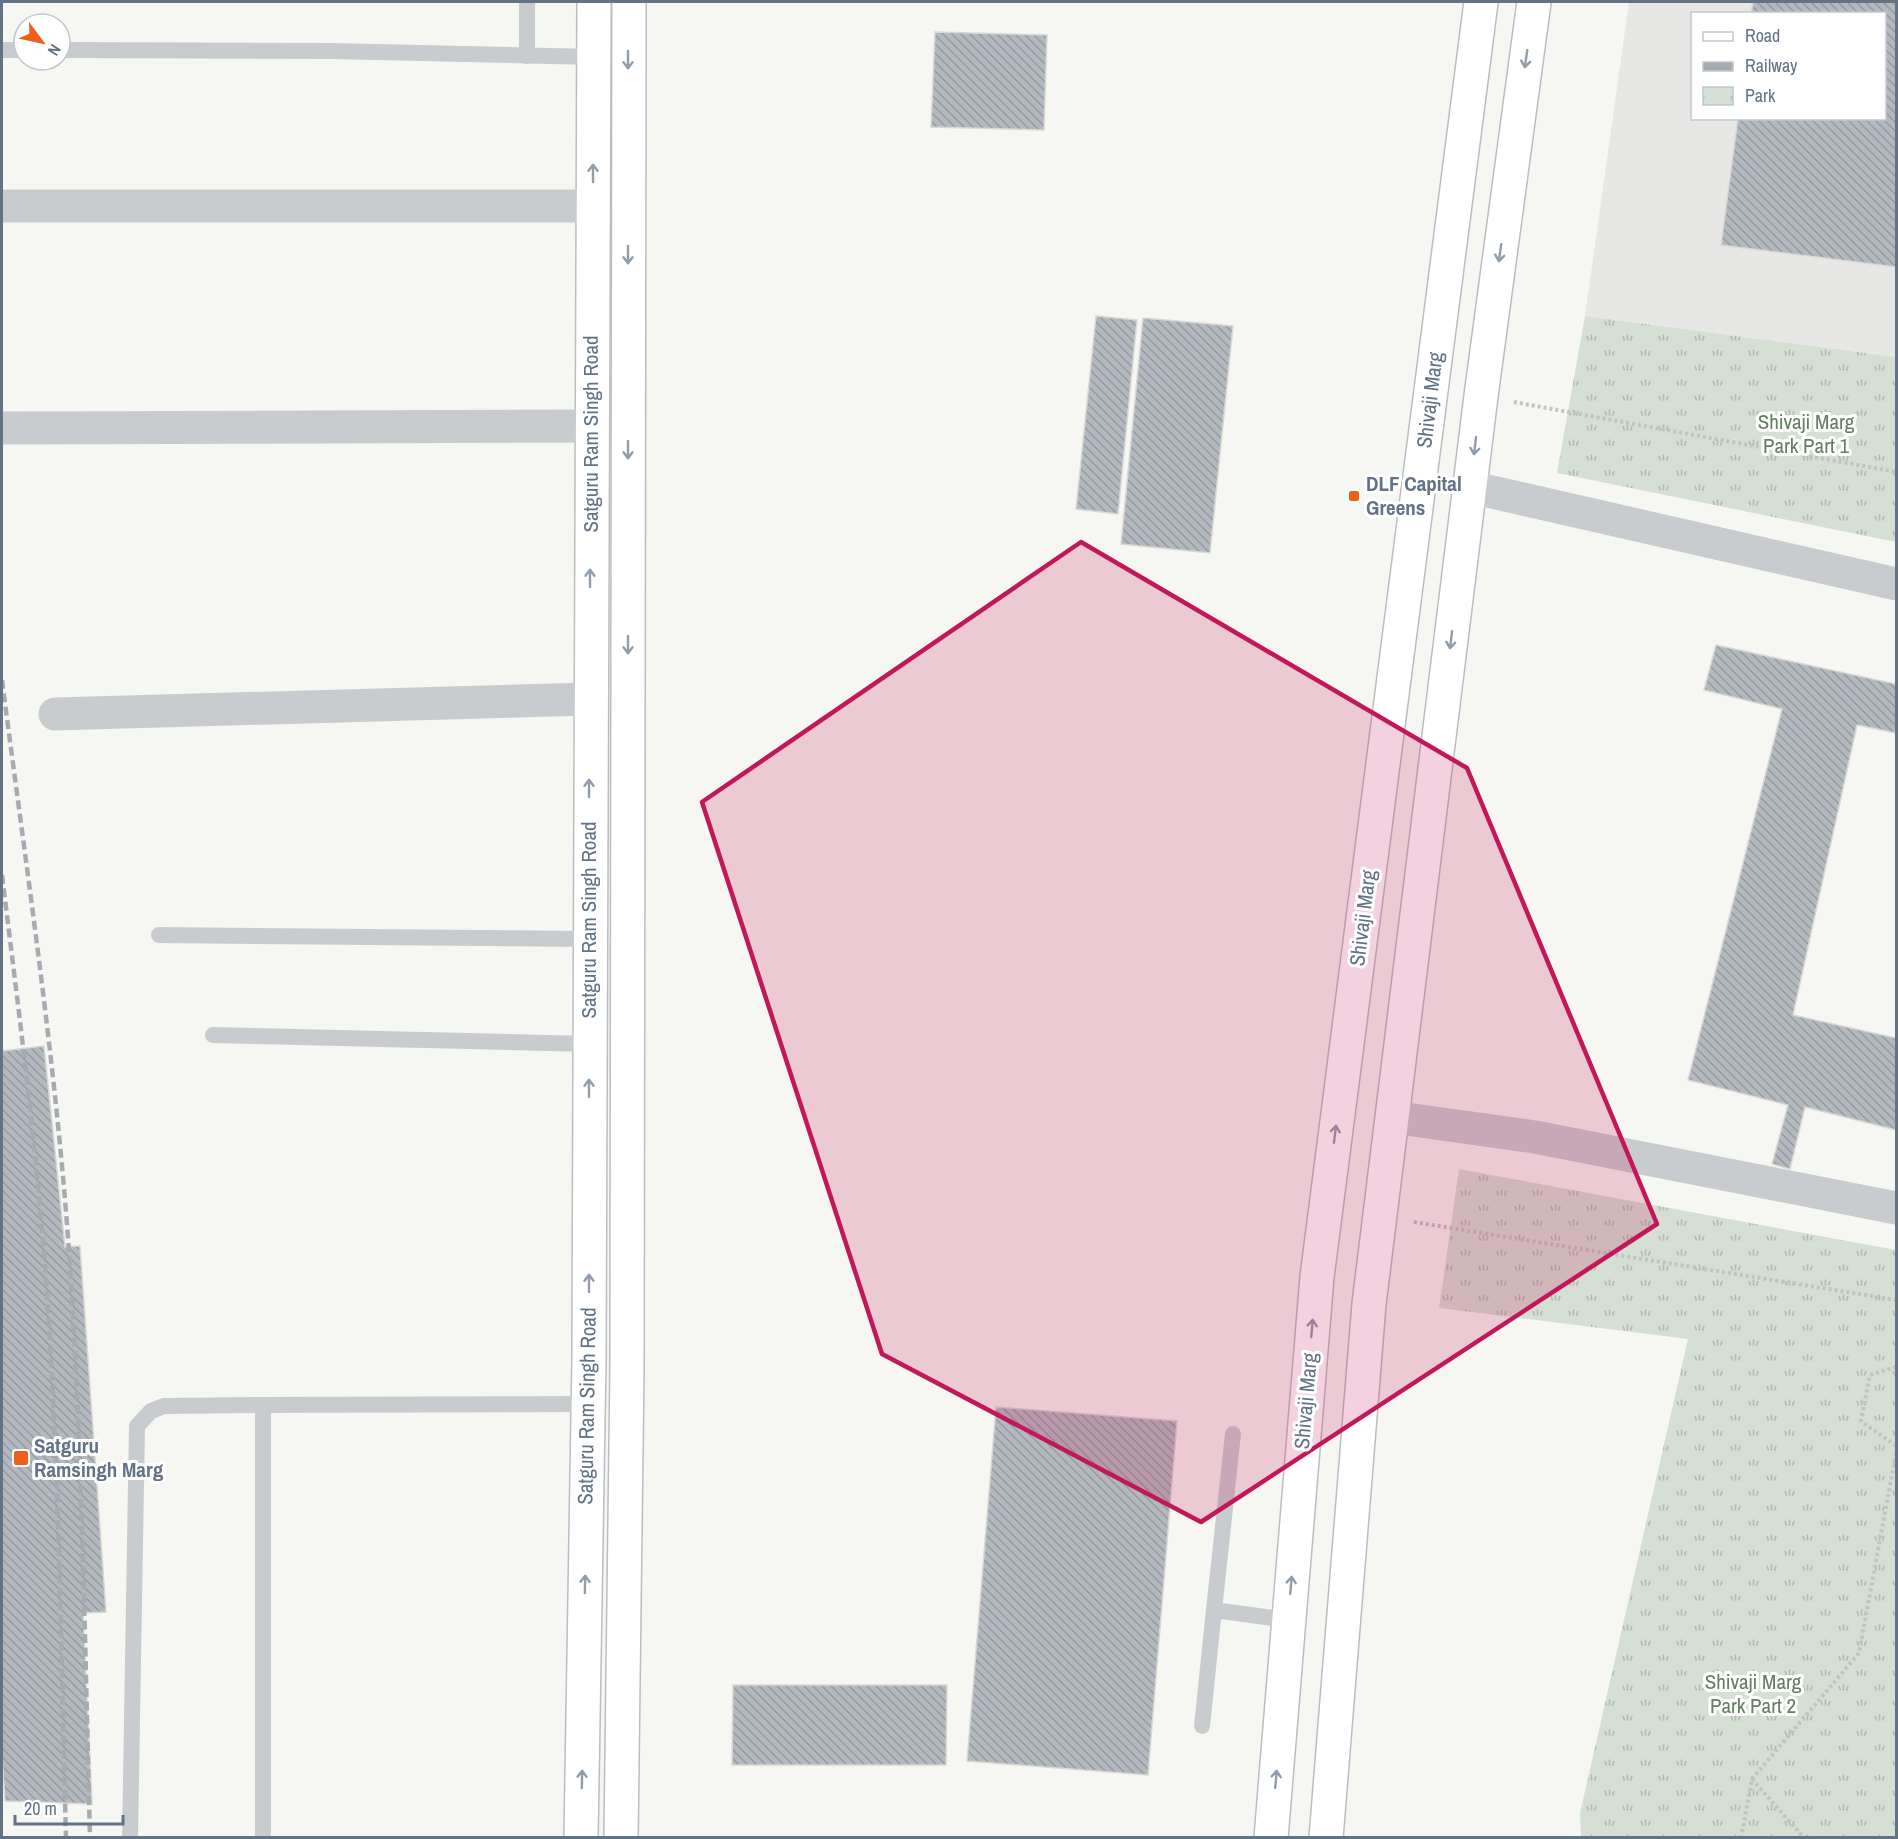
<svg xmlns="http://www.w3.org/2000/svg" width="1898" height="1839" font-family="'Archivo Narrow',sans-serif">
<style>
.built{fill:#e7e8e6;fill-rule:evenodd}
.park{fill:url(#park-tufts)}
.building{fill:url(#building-back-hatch);stroke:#d8d8d5;stroke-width:1.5}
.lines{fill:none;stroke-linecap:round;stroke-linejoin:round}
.secondary-casing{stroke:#babec3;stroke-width:36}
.path{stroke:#c2c3c5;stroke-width:4;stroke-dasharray:3 3;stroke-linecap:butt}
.lane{stroke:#c9cccf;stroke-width:16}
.street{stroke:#c9cccf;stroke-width:33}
.secondary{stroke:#fff;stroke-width:33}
.rail{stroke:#a6abb2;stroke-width:4.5;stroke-dasharray:9 4.5;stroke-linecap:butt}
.oneway{stroke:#929daa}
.marked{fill:#c2185b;fill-opacity:0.2;stroke:#c2185b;stroke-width:4.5;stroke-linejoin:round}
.poi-dot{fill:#f05f19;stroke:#fff;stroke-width:2}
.labels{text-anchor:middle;stroke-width:6;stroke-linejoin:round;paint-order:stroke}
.street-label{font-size:21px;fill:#637386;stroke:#fff}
.park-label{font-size:21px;fill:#657d62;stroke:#fff}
.poi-label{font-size:21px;font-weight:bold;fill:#637386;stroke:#fff;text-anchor:start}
</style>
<defs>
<pattern id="park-tufts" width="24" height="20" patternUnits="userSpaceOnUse" patternTransform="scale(1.5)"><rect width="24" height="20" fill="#d6dfd3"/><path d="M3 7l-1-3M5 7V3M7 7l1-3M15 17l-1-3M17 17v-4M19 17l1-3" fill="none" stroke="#b1b9b1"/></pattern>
<pattern id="building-back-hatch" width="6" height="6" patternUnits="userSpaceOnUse" patternTransform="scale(1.5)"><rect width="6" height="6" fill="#b3b9bf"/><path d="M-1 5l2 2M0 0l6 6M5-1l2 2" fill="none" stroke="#959ba1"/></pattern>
</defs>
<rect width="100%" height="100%" fill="#f6f7f3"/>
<path class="built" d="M1629,2H1896V357L1585,316ZM1692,14H1884V118H1692Z"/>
<g class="park">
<path d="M1585,316L1896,357V542L1557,473Z"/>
<path d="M1459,1169L1896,1250V1837H1581L1580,1813L1688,1339L1439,1308Z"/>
</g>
<g class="building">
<path d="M1753,2H1896V267L1721,245L1738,118H1884V14H1751Z"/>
<path d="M935,32L1047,35L1044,130L931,127Z"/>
<path d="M1096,316L1137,320L1118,514L1076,509Z"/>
<path d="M1143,318L1233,326L1210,553L1121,544Z"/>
<path d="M1716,645L1896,684V733L1857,725L1793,1015L1896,1038V1130L1805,1107L1790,1169L1772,1164L1788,1105L1688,1080L1782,709L1704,690Z"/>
<path d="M44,1046L65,1247L80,1246L106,1612L83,1613L92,1804L5,1801L2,1754V1051Z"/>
<path d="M996,1407L1177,1421L1148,1775L967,1761Z"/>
<path d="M733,1685H947L946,1765H732Z"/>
</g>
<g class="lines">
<g class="secondary-casing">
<g id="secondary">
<path d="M581,1838L589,1358L594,2"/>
<path d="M621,1838L627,1367L629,2"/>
<path d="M1271,1838L1317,1277L1481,2"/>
<path d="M1326,1838L1369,1304L1481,396L1534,2"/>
</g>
</g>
<g class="path">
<path d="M1514,402L1896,472"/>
<path d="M1414,1222L1896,1300"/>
<path d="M1896,1367L1870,1375L1861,1421L1896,1446"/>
<path d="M1752,1779L1804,1838"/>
<path d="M1741,1838L1752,1779L1859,1653L1896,1453"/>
</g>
<g class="lane">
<path d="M527,2V56"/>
<path d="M2,50H24"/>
<path d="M60,50L331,51L594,57"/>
<path d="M159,935L589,939"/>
<path d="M213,1035L589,1044"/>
<path d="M1233,1434L1214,1610L1288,1620"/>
<path d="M1202,1726L1214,1610"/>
<path d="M130,1838L137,1426L151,1411L164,1406L263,1405"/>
<path d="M263,1838V1405L588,1404"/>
</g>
<g class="street">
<path d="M2,206H593"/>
<path d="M2,428L591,426"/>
<path d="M1470,487L1896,584"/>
<path d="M55,714L590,699"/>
<path d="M1392,1117L1535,1137L1896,1208"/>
</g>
<use href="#secondary" class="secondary"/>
<g class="rail">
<path d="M2,680C27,874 57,1070 70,1266C82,1456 85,1647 90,1838"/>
<path d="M2,875C18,1005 35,1135 45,1266C59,1456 61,1647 66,1838"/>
</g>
</g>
<defs><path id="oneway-shaft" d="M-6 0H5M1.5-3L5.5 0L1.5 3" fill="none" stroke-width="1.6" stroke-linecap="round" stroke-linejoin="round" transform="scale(1.5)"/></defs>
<g class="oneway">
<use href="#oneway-shaft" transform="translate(1526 59) rotate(98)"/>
<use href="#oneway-shaft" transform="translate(628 60) rotate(90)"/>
<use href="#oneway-shaft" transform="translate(593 173) rotate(-90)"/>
<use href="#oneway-shaft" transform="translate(1500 253) rotate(98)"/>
<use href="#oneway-shaft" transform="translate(628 255) rotate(90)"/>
<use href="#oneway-shaft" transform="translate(1475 446) rotate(97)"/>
<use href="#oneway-shaft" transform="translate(628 450) rotate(90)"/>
<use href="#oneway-shaft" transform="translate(590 578) rotate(-90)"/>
<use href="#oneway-shaft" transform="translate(1451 640) rotate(97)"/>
<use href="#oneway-shaft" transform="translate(628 645) rotate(90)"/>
<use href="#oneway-shaft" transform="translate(589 788) rotate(-90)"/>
<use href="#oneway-shaft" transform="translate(589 1088) rotate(-90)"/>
<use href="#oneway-shaft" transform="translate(1335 1134) rotate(-83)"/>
<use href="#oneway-shaft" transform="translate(589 1283) rotate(-90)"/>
<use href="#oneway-shaft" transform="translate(1312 1328) rotate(-85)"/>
<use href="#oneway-shaft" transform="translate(585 1584) rotate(-89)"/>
<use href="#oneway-shaft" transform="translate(1291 1585) rotate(-85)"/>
<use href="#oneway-shaft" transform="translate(582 1779) rotate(-89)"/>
<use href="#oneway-shaft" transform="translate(1276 1779) rotate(-85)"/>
</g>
<path class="marked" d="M1081,542L1467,768L1657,1224L1201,1522L882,1354L702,802Z"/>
<g class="poi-dot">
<rect x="1348" y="490" width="12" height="12" rx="3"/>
<rect x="13" y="1450" width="16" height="16" rx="3"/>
</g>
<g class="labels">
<g class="street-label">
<text transform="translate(1430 400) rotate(-83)" y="7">Shivaji Marg</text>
<text transform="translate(591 434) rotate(-90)" y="7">Satguru Ram Singh Road</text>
<text transform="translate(1363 918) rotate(-83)" y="7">Shivaji Marg</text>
<text transform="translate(589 920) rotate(-90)" y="7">Satguru Ram Singh Road</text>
<text transform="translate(1306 1401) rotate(-85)" y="7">Shivaji Marg</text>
<text transform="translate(587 1406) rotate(-89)" y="7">Satguru Ram Singh Road</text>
</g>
<g class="park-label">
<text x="1806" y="429">Shivaji Marg<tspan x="1806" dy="24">Park Part 1</tspan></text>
<text x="1753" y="1689">Shivaji Marg<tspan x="1753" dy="24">Park Part 2</tspan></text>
</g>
<g class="poi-label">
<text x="1366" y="491">DLF Capital<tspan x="1366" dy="24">Greens</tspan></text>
<text x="34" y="1453">Satguru<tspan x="34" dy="24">Ramsingh Marg</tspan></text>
</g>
</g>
<rect width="1898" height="1839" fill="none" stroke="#637386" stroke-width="6"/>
<rect x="1691" y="12" width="195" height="108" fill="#ffffff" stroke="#c1c7cf" stroke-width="1.5"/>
<rect x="1703" y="32" width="30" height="9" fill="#ffffff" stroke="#c1c7cf" stroke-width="1.5"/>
<text x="1745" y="42" font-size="18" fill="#637386">Road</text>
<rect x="1703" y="62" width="30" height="9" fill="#a6abb2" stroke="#c1c7cf" stroke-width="1.5"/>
<text x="1745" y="72" font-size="18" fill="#637386">Railway</text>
<rect x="1703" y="87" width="30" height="18" fill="url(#park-tufts)" stroke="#c1c7cf" stroke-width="1.5"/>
<text x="1745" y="102" font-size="18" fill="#637386">Park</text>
<g transform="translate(42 42) rotate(123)"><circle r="28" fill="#ffffff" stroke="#c1c7cf" stroke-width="1.5"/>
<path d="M0-4.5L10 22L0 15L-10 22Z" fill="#f05f19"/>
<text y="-9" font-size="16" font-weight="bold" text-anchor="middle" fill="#637386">N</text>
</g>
<path d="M15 1815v9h108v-9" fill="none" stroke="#637386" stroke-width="3"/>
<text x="24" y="1815" font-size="18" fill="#637386" stroke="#ffffff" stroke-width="4.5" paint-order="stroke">20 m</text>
</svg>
